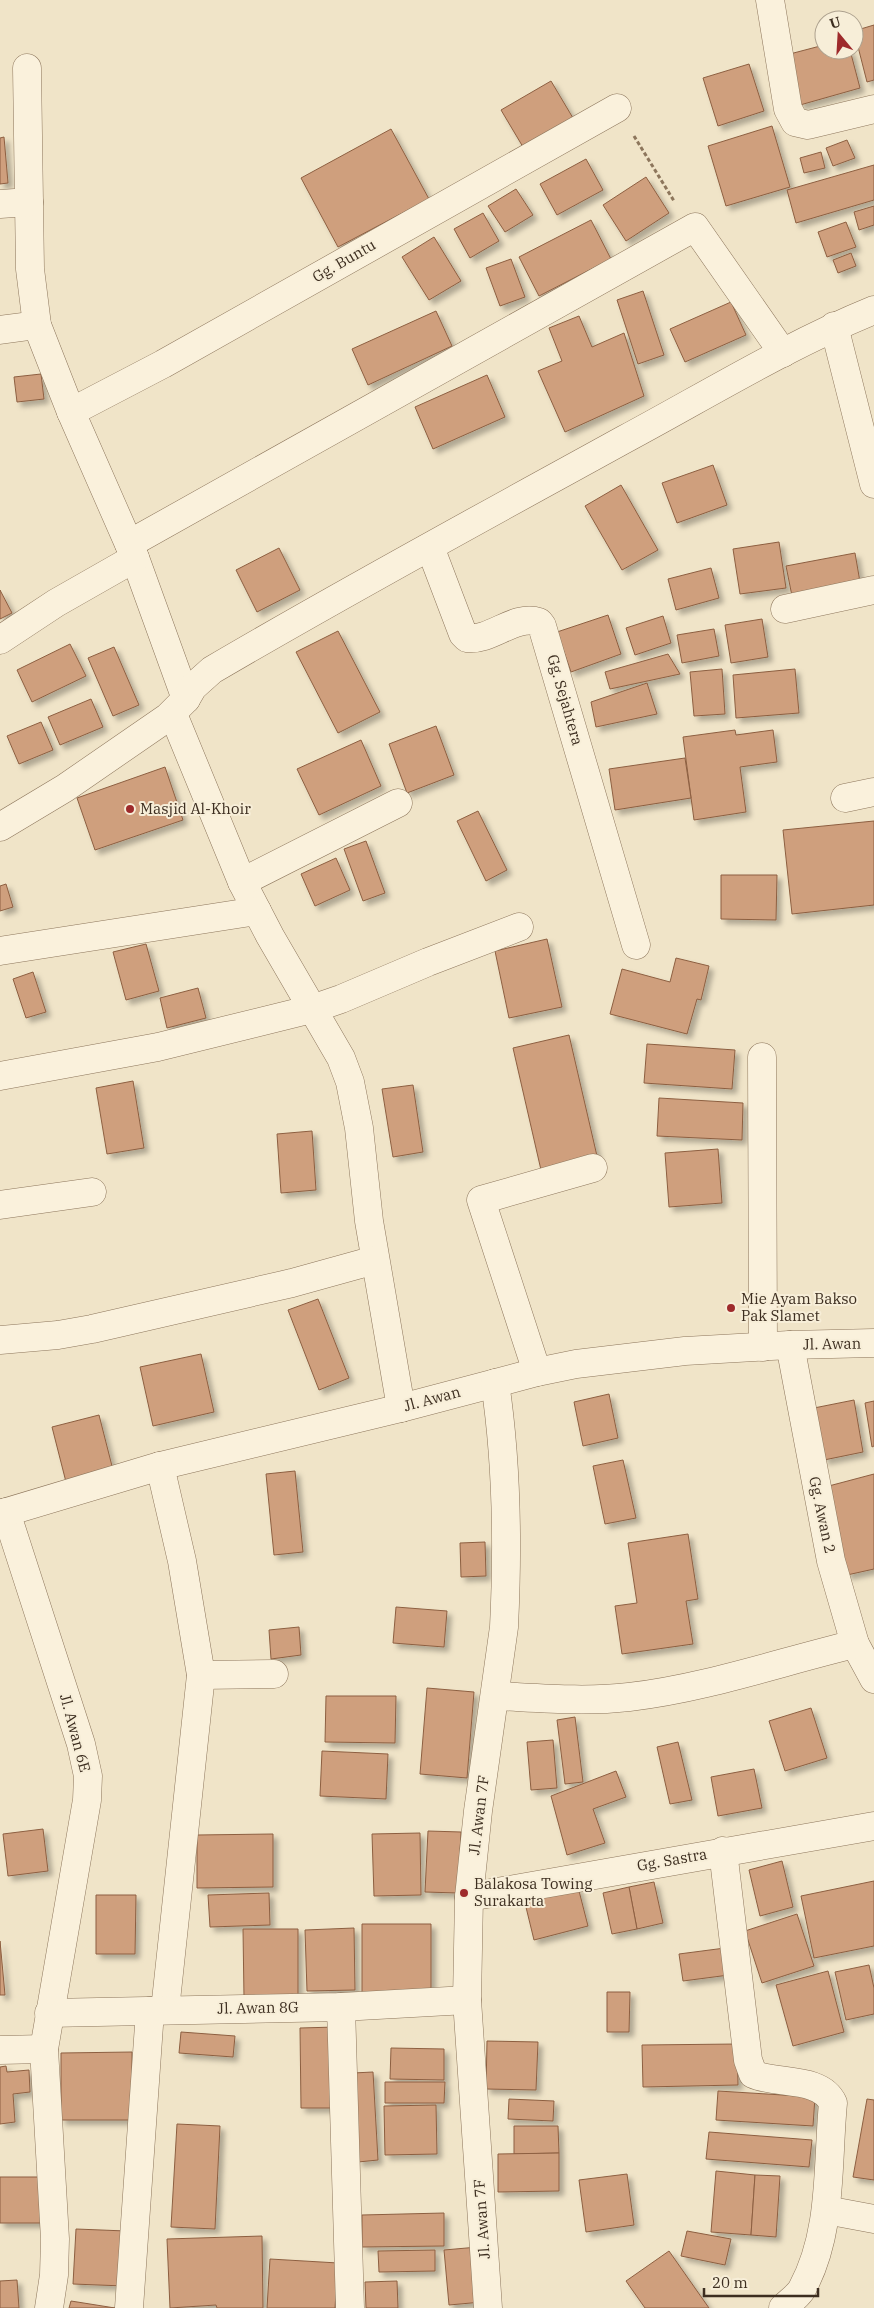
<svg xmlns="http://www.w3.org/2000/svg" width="874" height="2308" font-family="'IBM Plex Serif',serif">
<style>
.building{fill:#cf9f7d;stroke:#8d5f41;filter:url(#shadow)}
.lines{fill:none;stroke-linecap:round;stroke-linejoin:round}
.minor-casing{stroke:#8d765c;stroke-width:29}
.path{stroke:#8d765c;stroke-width:3;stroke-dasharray:4 2.5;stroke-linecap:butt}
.minor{stroke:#faf1dc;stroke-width:28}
.poi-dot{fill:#9e2a2b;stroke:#f7eed8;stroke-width:2}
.labels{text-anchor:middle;stroke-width:4;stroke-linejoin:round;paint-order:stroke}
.street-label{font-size:15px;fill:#3d2e20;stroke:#f7eed8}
.poi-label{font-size:15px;fill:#3d2e20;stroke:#f7eed8;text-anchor:start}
</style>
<defs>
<filter id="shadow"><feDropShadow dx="4.5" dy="4.5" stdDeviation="2.5" flood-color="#0004"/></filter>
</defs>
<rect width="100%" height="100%" fill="#f0e4c8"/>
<g class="building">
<path d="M874,25V80L867,82L854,31Z"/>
<path d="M824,45V50H850L860,88L800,105L786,55Z"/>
<path d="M749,64L764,111L718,126L703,78Z"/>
<path d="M551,81L573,118L523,147L501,110Z"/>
<path d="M772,126L790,187L726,206L708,146Z"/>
<path d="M391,129L429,199L338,247L301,178Z"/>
<path d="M4,137L8,183L0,184V138Z"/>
<path d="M847,140L855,158L833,166L826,148Z"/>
<path d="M821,152L825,168L804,173L800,158Z"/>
<path d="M586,159L603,190L557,215L540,184Z"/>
<path d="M874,165V200L796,223L787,190Z"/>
<path d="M646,177L669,213L626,241L603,205Z"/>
<path d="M516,189L533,215L505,232L488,206Z"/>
<path d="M874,206V225L859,230L854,212Z"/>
<path d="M483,213L499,241L470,258L454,229Z"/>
<path d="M591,220L611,259L539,296L519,257Z"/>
<path d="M846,222L856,247L827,257L818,232Z"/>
<path d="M434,237L461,281L429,300L402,257Z"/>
<path d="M851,253L856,266L838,273L833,260Z"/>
<path d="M511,259L525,297L500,306L486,268Z"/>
<path d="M643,291L664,355L638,364L617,300Z"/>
<path d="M731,302L746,335L685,362L670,329Z"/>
<path d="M436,311L452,346L368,385L352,349Z"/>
<path d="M579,316L592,347L624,333L644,396L565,432L538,371L562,361L549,328Z"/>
<path d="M41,374L44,399L17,402L14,377Z"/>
<path d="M487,375L505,417L433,449L415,407Z"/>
<path d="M713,465L727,505L677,523L662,483Z"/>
<path d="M621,485L658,550L622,570L585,506Z"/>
<path d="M779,542L786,588L740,594L733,549Z"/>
<path d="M279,548L300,590L257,612L236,570Z"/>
<path d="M855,553L860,582L792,596L786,566Z"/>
<path d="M711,568L719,598L676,610L668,579Z"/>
<path d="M0,590L12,613L0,619Z"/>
<path d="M608,615L621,654L571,672L557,632Z"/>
<path d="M663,616L671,643L635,655L626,628Z"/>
<path d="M762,619L768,657L731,663L725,625Z"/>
<path d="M714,629L719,656L682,663L677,635Z"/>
<path d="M338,631L380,712L338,733L296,652Z"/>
<path d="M70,644L86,676L32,702L17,670Z"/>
<path d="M114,647L139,705L113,716L88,658Z"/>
<path d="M668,654L680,674L610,689L605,672Z"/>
<path d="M722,669L725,714L694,716L690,672Z"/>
<path d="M795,669L799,713L736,718L733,675Z"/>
<path d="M647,683L657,714L596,727L591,702Z"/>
<path d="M91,699L103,727L60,745L48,717Z"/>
<path d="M41,722L53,750L19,764L7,736Z"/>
<path d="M436,726L454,775L407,793L389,744Z"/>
<path d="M735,730L736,735L773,730L777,762L740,767L746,812L694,820L683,737Z"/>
<path d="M361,740L381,786L319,815L297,769Z"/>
<path d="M685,758L691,798L615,810L609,769Z"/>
<path d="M165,767L183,820L95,850L77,798Z"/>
<path d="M478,811L507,870L486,881L457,821Z"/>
<path d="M874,821V905L792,914L783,830Z"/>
<path d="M366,841L385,893L363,901L344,849Z"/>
<path d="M336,858L350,890L315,906L301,874Z"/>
<path d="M721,875H777L776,920L721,919Z"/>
<path d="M6,884L13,907L0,911V886Z"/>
<path d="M547,939L562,1007L509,1018L495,951Z"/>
<path d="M146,944L159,991L126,1000L113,952Z"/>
<path d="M676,958L709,966L701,1000L697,999L687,1034L610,1014L622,969L670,982Z"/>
<path d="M33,972L46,1012L26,1018L13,979Z"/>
<path d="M198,988L206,1018L167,1028L160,998Z"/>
<path d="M569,1035L597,1156L541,1170L513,1048Z"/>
<path d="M647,1044L735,1050L732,1089L644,1083Z"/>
<path d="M133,1081L144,1148L107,1154L96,1088Z"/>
<path d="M413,1085L423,1152L393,1157L382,1089Z"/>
<path d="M659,1098L743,1103L742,1140L657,1136Z"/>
<path d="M312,1131L316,1190L281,1193L277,1134Z"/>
<path d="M718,1149L722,1203L669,1207L665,1153Z"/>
<path d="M318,1299L349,1378L319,1390L288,1310Z"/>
<path d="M201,1354L214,1412L153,1426L140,1367Z"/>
<path d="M609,1394L618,1438L583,1446L574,1402Z"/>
<path d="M854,1400L863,1452L824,1460L814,1408Z"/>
<path d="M874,1401V1446L872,1447L865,1403Z"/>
<path d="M99,1415L113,1470L66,1482L52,1427Z"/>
<path d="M623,1460L636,1518L605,1524L593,1466Z"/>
<path d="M295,1471L303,1552L274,1555L266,1474Z"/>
<path d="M874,1474V1569L847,1575L825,1487Z"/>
<path d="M688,1534L698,1599L686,1601L693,1644L622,1654L615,1606L637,1603L628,1543Z"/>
<path d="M485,1542L486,1576L461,1577L460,1543Z"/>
<path d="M396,1607L447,1611L444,1647L393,1643Z"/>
<path d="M299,1627L301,1655L271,1659L269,1630Z"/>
<path d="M427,1688L474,1692L467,1778L420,1774Z"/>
<path d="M326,1696H396L395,1743L325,1742Z"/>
<path d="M811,1708L827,1758L785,1771L769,1721Z"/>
<path d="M575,1717L583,1782L565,1784L557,1720Z"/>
<path d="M553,1740L557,1788L531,1790L527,1742Z"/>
<path d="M678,1742L692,1800L670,1804L657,1747Z"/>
<path d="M322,1751L388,1754L386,1799L320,1796Z"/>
<path d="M754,1769L762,1808L718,1816L711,1777Z"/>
<path d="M616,1771L626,1797L593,1809L605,1843L567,1855L551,1796Z"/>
<path d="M43,1829L48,1871L8,1876L3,1834Z"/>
<path d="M428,1831L461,1832L458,1893L425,1892Z"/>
<path d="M420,1833L421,1895L374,1896L372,1834Z"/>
<path d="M273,1834V1887L197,1888V1835Z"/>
<path d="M782,1861L793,1907L760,1916L749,1870Z"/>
<path d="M874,1881V1946L814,1958L801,1896Z"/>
<path d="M654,1882L663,1923L637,1929L629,1887Z"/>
<path d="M578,1887L588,1926L534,1940L524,1899Z"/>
<path d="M629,1887L637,1929L612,1934L603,1893Z"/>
<path d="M269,1893L270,1925L210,1927L208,1895Z"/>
<path d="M96,1895H136L135,1954H96Z"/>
<path d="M797,1914L814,1966L762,1983L745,1931Z"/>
<path d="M362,1924H431V1992L362,1993Z"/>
<path d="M354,1928L355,1990L307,1991L305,1930Z"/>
<path d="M243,1929H298V1998H244Z"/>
<path d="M0,1941L5,1995H0Z"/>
<path d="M725,1948L729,1975L683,1981L679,1954Z"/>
<path d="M869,1965L874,1988V2014L846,2020L835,1972Z"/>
<path d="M828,1971L844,2032L793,2046L776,1985Z"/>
<path d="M607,1992H630L629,2032H607Z"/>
<path d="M336,2027L337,2108H301L300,2028Z"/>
<path d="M181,2032L235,2036L233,2057L179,2053Z"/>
<path d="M487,2041L538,2042L536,2090L486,2089Z"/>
<path d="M737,2044L738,2085L643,2087L642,2045Z"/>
<path d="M391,2048L444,2049V2080L390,2079Z"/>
<path d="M132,2052V2120H61V2053Z"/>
<path d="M6,2066L7,2072L29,2070L30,2092L13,2094L15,2122L0,2124V2067Z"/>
<path d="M373,2072L378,2160L358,2162L353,2073Z"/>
<path d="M385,2082H445L444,2103H385Z"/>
<path d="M718,2091L815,2097L813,2126L716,2120Z"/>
<path d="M509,2099L554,2101L553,2121L508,2119Z"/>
<path d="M867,2099L874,2100V2180L853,2177Z"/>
<path d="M436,2105L437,2154L385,2155L384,2106Z"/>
<path d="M177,2124L220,2126L215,2229L171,2227Z"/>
<path d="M514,2126H558L559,2153L514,2154Z"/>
<path d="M709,2132L812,2140L809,2167L706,2159Z"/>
<path d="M559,2153V2191L498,2192V2154Z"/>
<path d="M716,2171L755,2175L751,2235L711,2232Z"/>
<path d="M627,2174L634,2225L586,2232L579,2180Z"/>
<path d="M755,2175L780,2176L776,2237L751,2235Z"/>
<rect x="0" y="2177" width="41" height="46"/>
<path d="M444,2213V2246L362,2247V2215Z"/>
<path d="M76,2229L126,2231L124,2286L73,2284Z"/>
<path d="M687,2231L731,2239L725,2265L681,2256Z"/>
<path d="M262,2236L263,2308H217L216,2305L170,2308L167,2239Z"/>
<path d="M478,2247L482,2302L449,2305L444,2250Z"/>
<path d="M435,2250V2271L379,2272L378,2251Z"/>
<path d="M669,2251L709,2308H645L626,2281Z"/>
<path d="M270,2259L338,2263L335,2308H267Z"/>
<path d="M17,2280L19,2308H0V2281Z"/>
<path d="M397,2281L398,2308H366L365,2282Z"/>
<path d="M71,2301L115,2308H69Z"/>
</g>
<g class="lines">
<g class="minor-casing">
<g id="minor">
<path d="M770,0L788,109L795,122L808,125L874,109"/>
<path d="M27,68L30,269L37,325L71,412L135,558L186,699"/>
<path d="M0,204L29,202"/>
<path d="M834,326L874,484"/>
<path d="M0,330L37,325"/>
<path d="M71,412L163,364L617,108"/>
<path d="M129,544L695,227L783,353"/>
<path d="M430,547L463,634L467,638C492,641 514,614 539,622L542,626L636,945"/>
<path d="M785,609L874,590"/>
<path d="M0,640L56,603L135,558"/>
<path d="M173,714L242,882L270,936L341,1058L350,1082L359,1128L369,1221L401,1408"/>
<path d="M845,798L874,792"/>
<path d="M0,827L65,788L168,717L186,699L193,687L212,670C348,590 487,515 625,439C707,395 788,345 874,310"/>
<path d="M242,882L398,803"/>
<path d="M0,951L257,911"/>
<path d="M762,1057L763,1347"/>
<path d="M0,1076L158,1047L312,1009L341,999L428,962L519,927"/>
<path d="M0,1205L92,1192"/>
<path d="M0,1340L58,1335L92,1329L292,1283L375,1260"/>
<path d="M790,1345L831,1561L855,1644L874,1679"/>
<path d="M537,1372L481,1200L593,1168"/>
<path d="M160,1466L182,1561L201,1675L165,2010"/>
<path d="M6,1512L81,1744L88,1776L87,1800L44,2049L55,2239L54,2275L49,2308"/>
<path d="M0,1514L160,1466L401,1408L537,1372L576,1364L685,1351L790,1345L874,1343"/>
<path d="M201,1675L274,1674"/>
<path d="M496,1696C540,1698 585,1702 629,1697C706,1688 780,1662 855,1644"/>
<path d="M723,1851L748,2060L753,2074C777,2085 820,2076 833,2103C827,2165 833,2232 802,2289C798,2296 789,2302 783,2308"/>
<path d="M469,1897L874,1826"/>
<path d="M341,2007L350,2308"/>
<path d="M49,2013L341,2007L467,2000"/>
<path d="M0,2050L44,2049"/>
<path d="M826,2210L874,2219"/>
<path d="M129,2308L150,2011"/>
<path d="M488,2308L467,2000L469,1897L478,1811L504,1627C508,1546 507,1463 495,1383"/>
</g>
</g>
<path class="path" d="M634,136L674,201"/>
<use href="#minor" class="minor"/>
</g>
<g class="poi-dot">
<circle cx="130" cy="809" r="5"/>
<circle cx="731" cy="1308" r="5"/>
<circle cx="464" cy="1893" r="5"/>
</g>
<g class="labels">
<g class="street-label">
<text transform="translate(344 261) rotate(-30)" y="5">Gg. Buntu</text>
<text transform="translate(565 700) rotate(74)" y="5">Gg. Sejahtera</text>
<text transform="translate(832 1344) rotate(-1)" y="5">Jl. Awan</text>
<text transform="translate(432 1399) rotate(-15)" y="5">Jl. Awan</text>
<text transform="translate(822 1515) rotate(78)" y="5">Gg. Awan 2</text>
<text transform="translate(75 1733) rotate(75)" y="5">Jl. Awan 6E</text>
<text transform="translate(479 1815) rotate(-83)" y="5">Jl. Awan 7F</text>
<text transform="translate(672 1860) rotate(-10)" y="5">Gg. Sastra</text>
<text transform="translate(258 2008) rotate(-1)" y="5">Jl. Awan 8G</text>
<text transform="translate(482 2219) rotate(-94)" y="5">Jl. Awan 7F</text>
</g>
<g class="poi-label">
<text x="140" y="814">Masjid Al-Khoir</text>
<text x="741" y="1304">Mie Ayam Bakso<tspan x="741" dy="17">Pak Slamet</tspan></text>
<text x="474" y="1889">Balakosa Towing<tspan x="474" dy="17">Surakarta</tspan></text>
</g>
</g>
<g transform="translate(839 35) rotate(342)"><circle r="24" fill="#f7eed8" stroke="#ada18e"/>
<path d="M0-4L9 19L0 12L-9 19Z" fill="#9e2a2b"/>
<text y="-8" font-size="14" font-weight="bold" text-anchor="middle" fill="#3d2e20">U</text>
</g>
<path d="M704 2288v8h114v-8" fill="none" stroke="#3d2e20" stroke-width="2.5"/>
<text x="712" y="2288" font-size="15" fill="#3d2e20" stroke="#f7eed8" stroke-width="4" paint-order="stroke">20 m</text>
</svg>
